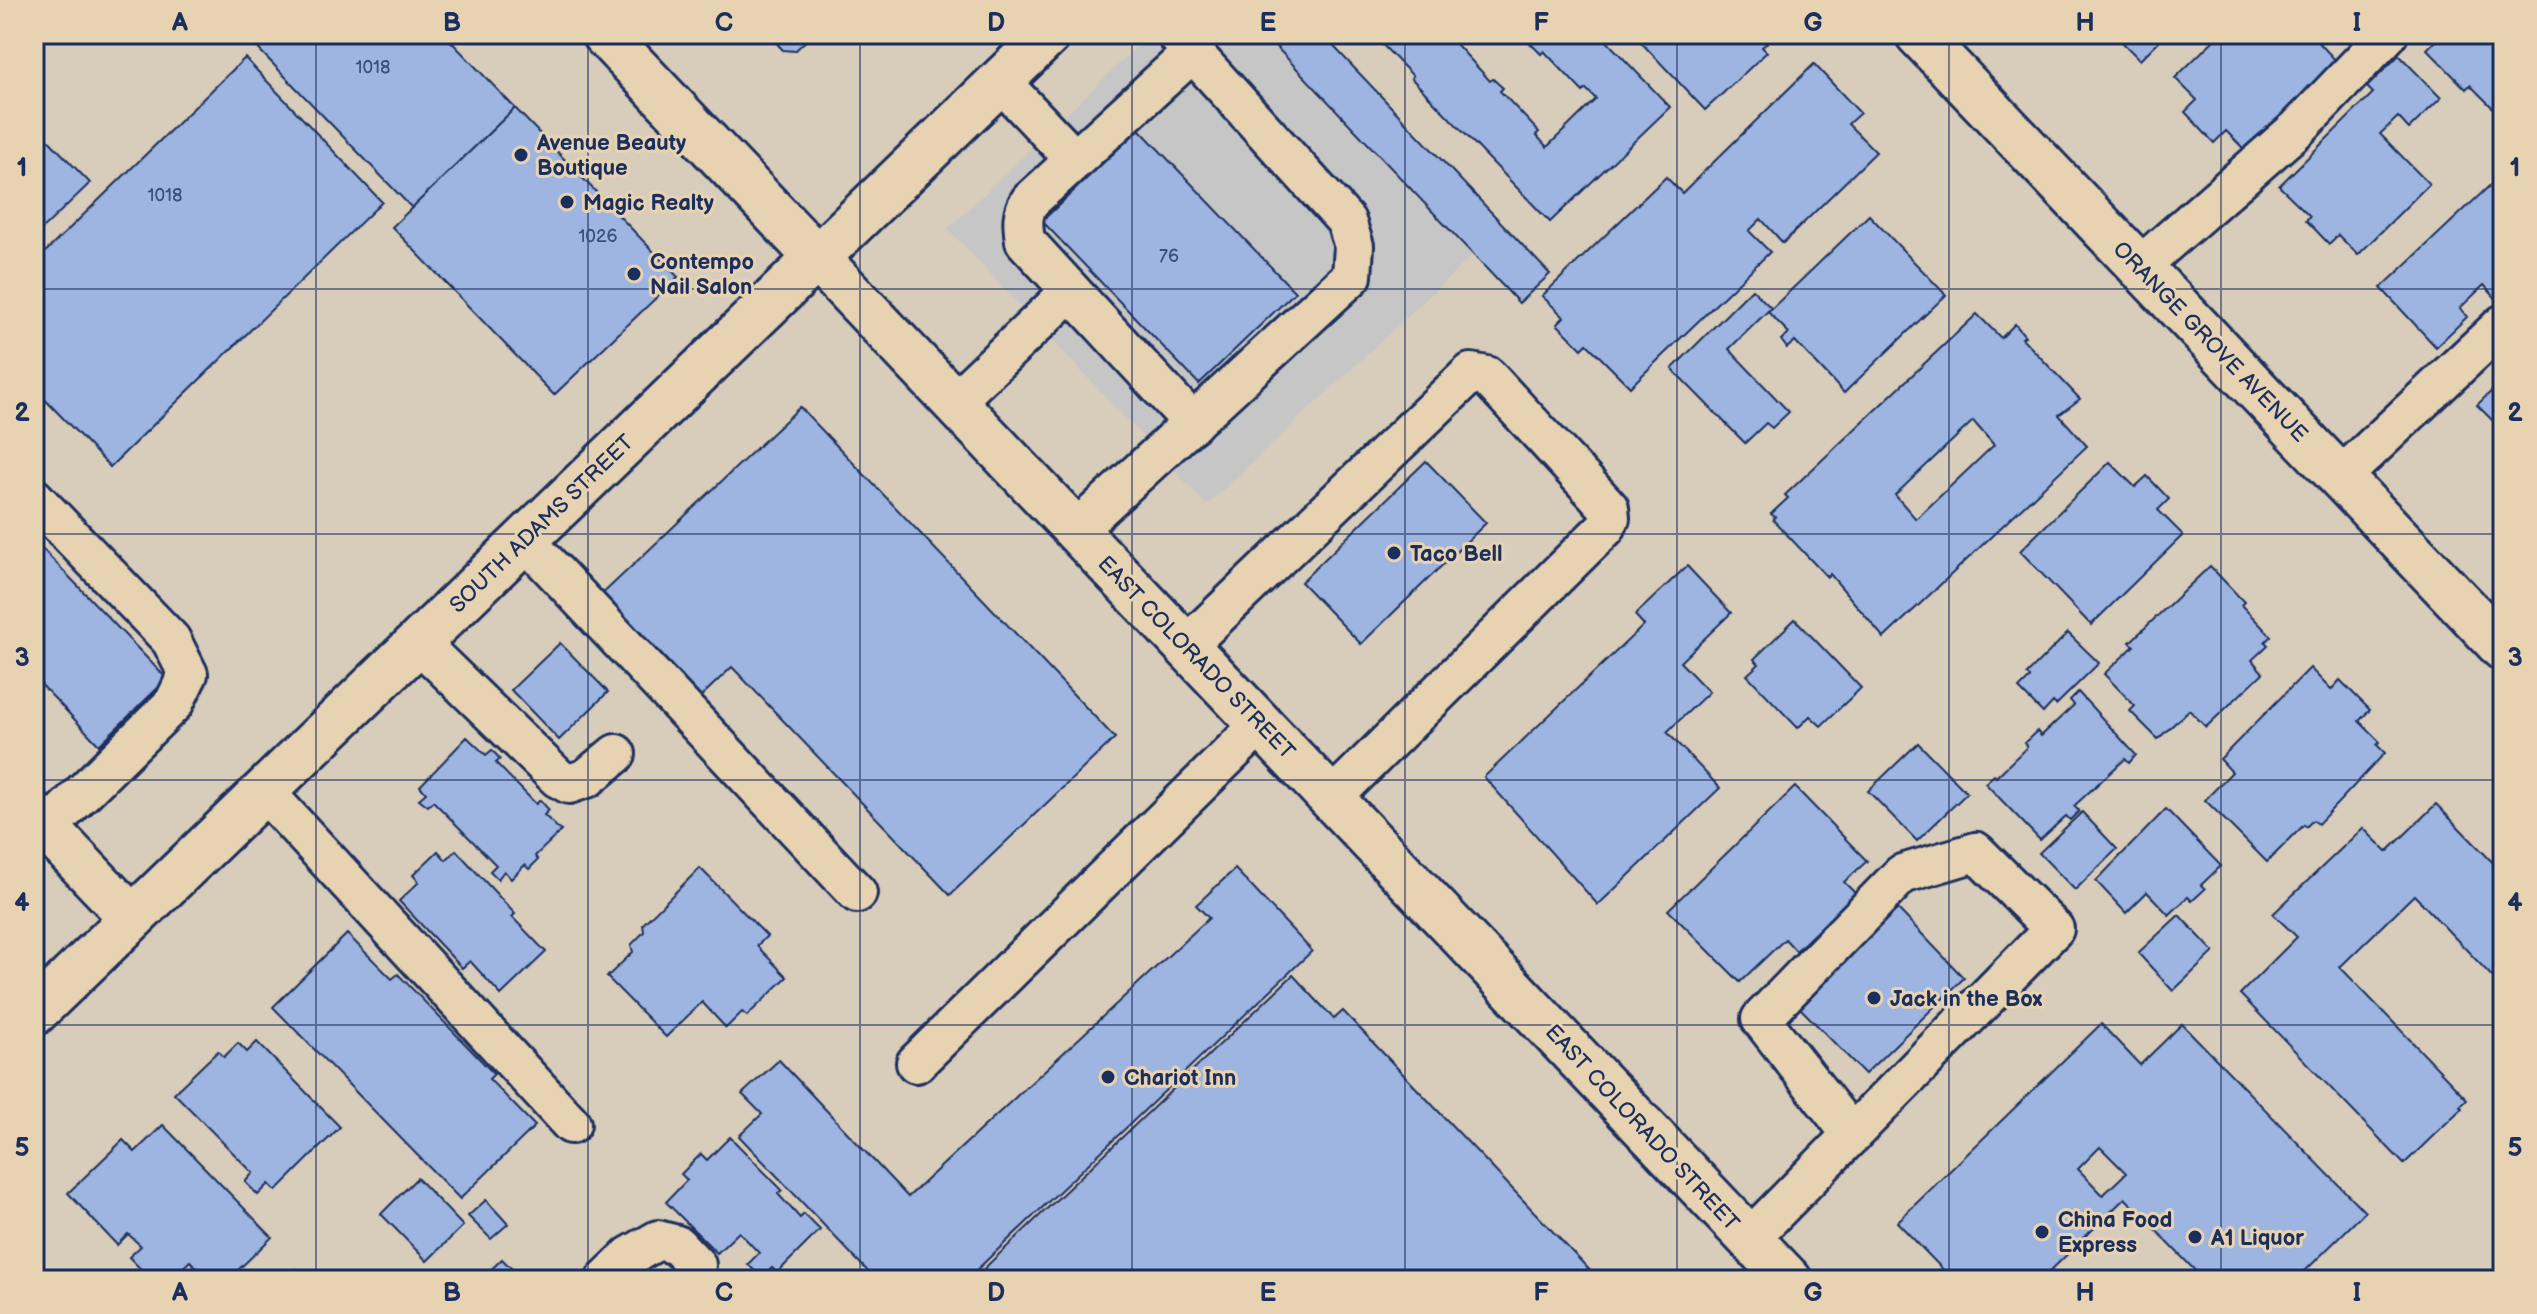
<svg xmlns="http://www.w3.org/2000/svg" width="2537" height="1314" font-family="'Balsamiq Sans',sans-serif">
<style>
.built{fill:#c7c6c6}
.building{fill:#9eb4e1;stroke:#1b2f5e;stroke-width:2;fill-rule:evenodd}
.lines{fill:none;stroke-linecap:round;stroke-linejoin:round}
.service-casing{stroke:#1b2f5e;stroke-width:44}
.minor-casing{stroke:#1b2f5e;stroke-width:50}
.tertiary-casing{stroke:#1b2f5e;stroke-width:50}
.primary-casing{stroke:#1b2f5e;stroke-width:50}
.service{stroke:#e7d3b1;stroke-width:38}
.minor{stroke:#e7d3b1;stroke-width:44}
.tertiary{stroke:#e7d3b1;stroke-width:44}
.primary{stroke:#e7d3b1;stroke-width:44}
.grid{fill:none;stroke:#1b2f5e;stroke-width:2;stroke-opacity:0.55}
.poi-dot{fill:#1b2f5e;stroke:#e7d3b1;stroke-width:3}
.labels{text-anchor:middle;stroke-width:6;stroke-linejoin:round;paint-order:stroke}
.number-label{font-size:18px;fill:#3c507f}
.poi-label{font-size:22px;font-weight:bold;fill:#1b2f5e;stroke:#e7d3b1;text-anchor:start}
.street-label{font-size:22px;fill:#1b2f5e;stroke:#e7d3b1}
.neatline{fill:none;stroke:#1b2f5e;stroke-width:3}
.grid-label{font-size:26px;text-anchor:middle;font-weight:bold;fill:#1b2f5e}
</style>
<rect width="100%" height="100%" fill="#d8cdbb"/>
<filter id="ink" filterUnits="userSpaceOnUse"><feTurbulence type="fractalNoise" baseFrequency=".0125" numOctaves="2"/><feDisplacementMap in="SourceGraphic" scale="16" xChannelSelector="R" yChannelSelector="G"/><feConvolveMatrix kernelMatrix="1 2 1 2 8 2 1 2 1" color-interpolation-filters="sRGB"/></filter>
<g filter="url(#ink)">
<path class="built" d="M1150,34H1261L1473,255L1207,505L948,229Z"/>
<g class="building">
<path d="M244,34H444L515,108L412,208Z"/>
<path d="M768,34H813L795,51L783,50Z"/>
<path d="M1264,34H1322L1550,274L1519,303Z"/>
<path d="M1372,34H1447L1490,81L1493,79L1503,88L1500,91L1539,132L1536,135L1547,147L1596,99L1586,89L1583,92L1544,51L1541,54L1530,43L1533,40L1527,34H1600L1670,107L1550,222L1411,78L1413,76Z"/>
<path d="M1760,34L1768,42L1762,47L1767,52L1705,110L1634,35Z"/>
<path d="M2114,34H2166L2140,60Z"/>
<path d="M2220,34H2311L2339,64L2282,132L2273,122L2244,149L2226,131L2214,143L2185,112L2197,100L2175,78Z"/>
<path d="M2442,34H2503V118L2470,85L2466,89L2427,49Z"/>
<path d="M2399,55L2441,98L2409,129L2398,117L2380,134L2429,184L2358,255L2338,235L2329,244L2306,220L2310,216L2279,186L2373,93L2367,87Z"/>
<path d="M245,58L382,202L110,467L34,388V263Z"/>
<path d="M1814,64L1860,113L1848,124L1876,152L1783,243L1761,219L1749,231L1770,252L1630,387L1587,344L1582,349L1557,324L1564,317L1542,296L1666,177L1682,193Z"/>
<path d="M515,108L678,277L554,395L392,227Z"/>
<path d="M34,125L90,183L34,237Z"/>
<path d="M1139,129L1295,292L1199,384L1042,221Z"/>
<path d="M2503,173V299L2499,302L2484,285L2460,308L2467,317L2436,347L2381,288Z"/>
<path d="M1869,215L1946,295L1844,393L1795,341L1787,348L1781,340L1789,333L1768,312Z"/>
<path d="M1752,289L1771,308L1729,349L1789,412L1772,428L1766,423L1745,443L1672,369Z"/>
<path d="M1977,314L2001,338L2015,324L2025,336L2022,338L2080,399L2059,415L2087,446L1884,638L1830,574L1827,577L1773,520L1775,517L1771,514L1788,498L1785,495ZM1973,421L1994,445L1916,519L1895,495Z"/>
<path d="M2503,380V431L2477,405Z"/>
<path d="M800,407L1115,738L950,895L732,667L694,703L596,600Z"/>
<path d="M1426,461L1486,523L1361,644L1301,582Z"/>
<path d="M2110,462L2135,487L2147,476L2169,499L2158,510L2183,535L2091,625L2020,551Z"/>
<path d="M34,540L167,679L99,745L34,677Z"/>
<path d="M1687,566L1731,613L1680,662L1709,692L1667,732L1720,788L1598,905L1484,777L1644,625L1635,615Z"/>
<path d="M2210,566L2244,602L2241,605L2271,636L2265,642L2268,645L2252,660L2263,673L2206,727L2189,710L2158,739L2130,711L2135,706L2104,674L2134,646L2130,642Z"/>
<path d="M1795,619L1861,688L1821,726L1810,716L1798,728L1747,675L1759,664L1754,659Z"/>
<path d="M2068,633L2099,663L2056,705L2053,702L2043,713L2019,689L2030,678L2027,674Z"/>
<path d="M560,643L608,692L559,740L511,690Z"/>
<path d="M2310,668L2331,690L2340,680L2370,710L2359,721L2380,742L2377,745L2385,753L2318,824L2313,820L2306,827L2304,825L2267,862L2205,800L2232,772L2220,759Z"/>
<path d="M2078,692L2136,755L2129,763L2125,759L2074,806L2079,811L2070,820L2066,816L2040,840L1985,783L1994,775L1996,777L2027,747L2024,743L2037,731L2041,736L2074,705L2070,700Z"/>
<path d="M467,737L486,755L492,750L500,759L496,763L536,804L540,800L549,810L544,815L561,831L535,856L538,860L529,869L525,865L511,879L504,871L498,879L490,871L496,865L433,801L428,806L419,799L426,793L420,786Z"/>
<path d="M1918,743L1967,793L1917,841L1868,791Z"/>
<path d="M1795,787L1867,861L1844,882L1856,894L1796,951L1785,939L1740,982L1668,910Z"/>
<path d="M2436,804L2503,873V988L2414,895L2340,967L2467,1099L2460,1106L2462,1108L2404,1164L2240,994L2297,937L2273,914L2363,828L2387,852Z"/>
<path d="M2166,809L2221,866L2201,885L2205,889L2192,901L2188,897L2169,915L2147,892L2126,913L2096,881Z"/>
<path d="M2082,812L2117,849L2075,890L2039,853Z"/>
<path d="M456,850L515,914L512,917L546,952L501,995L470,961L462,968L399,901L419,882L413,875L438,851L446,860Z"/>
<path d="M700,868L767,936L757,946L787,977L747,1016L742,1012L726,1028L702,1002L666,1037L607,977L633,952L631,945L644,932L643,924Z"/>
<path d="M1235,869L1312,951L966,1280H876L739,1136L762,1114L742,1094L779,1060L908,1197L1209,918L1196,905Z"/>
<path d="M1898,909L1964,978L1865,1074L1798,1006L1875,926L1877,928Z"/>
<path d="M2179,915L2214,952L2173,991L2138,953Z"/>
<path d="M347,934L392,979L398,974L494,1074L489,1079L535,1126L460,1199L273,1007Z"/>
<path d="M1293,975L1334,1019L1343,1011L1599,1280H972Z"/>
<path d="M2101,1024L2140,1065L2182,1024L2365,1212L2296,1280H2204L2125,1198L2041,1280H1953L1897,1222ZM2100,1147L2126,1173L2103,1195L2078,1169Z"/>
<path d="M257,1042L340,1127L276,1191L269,1184L258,1195L245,1182L253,1173L174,1093L218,1051L224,1057L238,1043L247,1052Z"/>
<path d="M163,1125L272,1237L228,1280H209L190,1261L170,1280H151L129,1257L141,1246L128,1234L117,1245L68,1193L123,1140L135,1152Z"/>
<path d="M730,1137L782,1190L778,1194L800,1218L804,1214L820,1230L777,1273L772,1268L761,1278L748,1264L759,1253L739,1232L717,1253L666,1202L687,1180L681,1174L701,1154L707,1160Z"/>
<path d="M417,1178L463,1226L427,1261L381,1214Z"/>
<path d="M486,1200L508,1224L491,1239L468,1216Z"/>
<path d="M502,1259L523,1280H480Z"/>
<path d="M295,1269L300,1272L308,1280H282Z"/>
</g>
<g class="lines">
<g class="service-casing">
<g id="service">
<path d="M1000,81L1075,160"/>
<path d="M2140,266L2298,128L2388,34"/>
<path d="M954,402L1071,291"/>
<path d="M1193,423L1025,241C1023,225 1021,214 1030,201L1193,52"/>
<path d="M2341,477L2503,324"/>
<path d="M34,498L171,640L188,674L174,703L47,828"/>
<path d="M1076,530L1352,276L1354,246L1346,221L1176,34"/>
<path d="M524,539L857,893"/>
<path d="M418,642L558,778L569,784L587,778L616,754"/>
<path d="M1186,646L1471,373L1487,376L1609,508L1610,518L1606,527L1332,798"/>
<path d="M263,790L571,1124"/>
<path d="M916,1063L1261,724"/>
<path d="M1749,1239L2054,929L1976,852L1902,874L1761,1019L1852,1135"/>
<path d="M605,1280L630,1256L658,1240L677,1245L696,1265"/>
</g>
</g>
<g class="minor-casing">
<g id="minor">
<path d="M1918,34L2503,648"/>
<path d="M34,815L131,917"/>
</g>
</g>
<g class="tertiary-casing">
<path id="tertiary" d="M34,1013L1049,34"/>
</g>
<g class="primary-casing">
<path id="primary" d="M604,34L1789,1280"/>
</g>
<use href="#service" class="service"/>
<use href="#minor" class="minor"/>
<use href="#tertiary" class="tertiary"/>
<use href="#primary" class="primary"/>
</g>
</g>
<path class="grid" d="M316,34V1280M588,34V1280M860,34V1280M1132,34V1280M1405,34V1280M1677,34V1280M1949,34V1280M2221,34V1280M34,289H2503M34,534H2503M34,780H2503M34,1025H2503"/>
<g class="poi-dot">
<circle cx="521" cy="155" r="8"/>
<circle cx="567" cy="202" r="8"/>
<circle cx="634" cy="274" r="8"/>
<circle cx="1394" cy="553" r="8"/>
<circle cx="1874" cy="998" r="8"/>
<circle cx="1108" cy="1077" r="8"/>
<circle cx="2042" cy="1232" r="8"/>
<circle cx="2195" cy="1237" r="8"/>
</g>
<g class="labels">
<g class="number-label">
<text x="373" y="73">1018</text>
<text x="165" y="201">1018</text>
<text x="598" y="242">1026</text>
<text x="1169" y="262">76</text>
</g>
<g class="poi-label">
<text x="537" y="150">Avenue Beauty<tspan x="537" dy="25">Boutique</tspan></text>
<text x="583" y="210">Magic Realty</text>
<text x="650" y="269">Contempo<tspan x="650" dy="25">Nail Salon</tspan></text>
<text x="1410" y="561">Taco Bell</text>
<text x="1890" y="1006">Jack in the Box</text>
<text x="1124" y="1085">Chariot Inn</text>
<text x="2058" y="1227">China Food<tspan x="2058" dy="25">Express</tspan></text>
<text x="2211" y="1245">A1 Liquor</text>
</g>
<g class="street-label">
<text transform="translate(2211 341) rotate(46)" y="8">ORANGE GROVE AVENUE</text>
<text transform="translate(541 523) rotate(-44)" y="8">SOUTH ADAMS STREET</text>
<text transform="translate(1197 657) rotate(46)" y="8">EAST COLORADO STREET</text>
<text transform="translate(1643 1127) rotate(47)" y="8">EAST COLORADO STREET</text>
</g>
</g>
<rect width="2537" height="1314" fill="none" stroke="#e7d3b1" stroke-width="88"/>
<rect x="44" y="44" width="2449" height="1226" class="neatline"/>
<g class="grid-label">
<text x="180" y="31">A</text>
<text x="452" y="31">B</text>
<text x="724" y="31">C</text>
<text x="996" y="31">D</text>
<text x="1268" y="31">E</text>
<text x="1541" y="31">F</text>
<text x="1813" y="31">G</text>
<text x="2085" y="31">H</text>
<text x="2357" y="31">I</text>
<text x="22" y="176">1</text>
<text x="2515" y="176">1</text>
<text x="22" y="421">2</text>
<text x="2515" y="421">2</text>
<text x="22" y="666">3</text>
<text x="2515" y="666">3</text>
<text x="22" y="911">4</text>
<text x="2515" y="911">4</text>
<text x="22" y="1156">5</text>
<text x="2515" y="1156">5</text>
<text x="180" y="1301">A</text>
<text x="452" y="1301">B</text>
<text x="724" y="1301">C</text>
<text x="996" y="1301">D</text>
<text x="1268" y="1301">E</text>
<text x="1541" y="1301">F</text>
<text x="1813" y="1301">G</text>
<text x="2085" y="1301">H</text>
<text x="2357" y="1301">I</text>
</g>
</svg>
